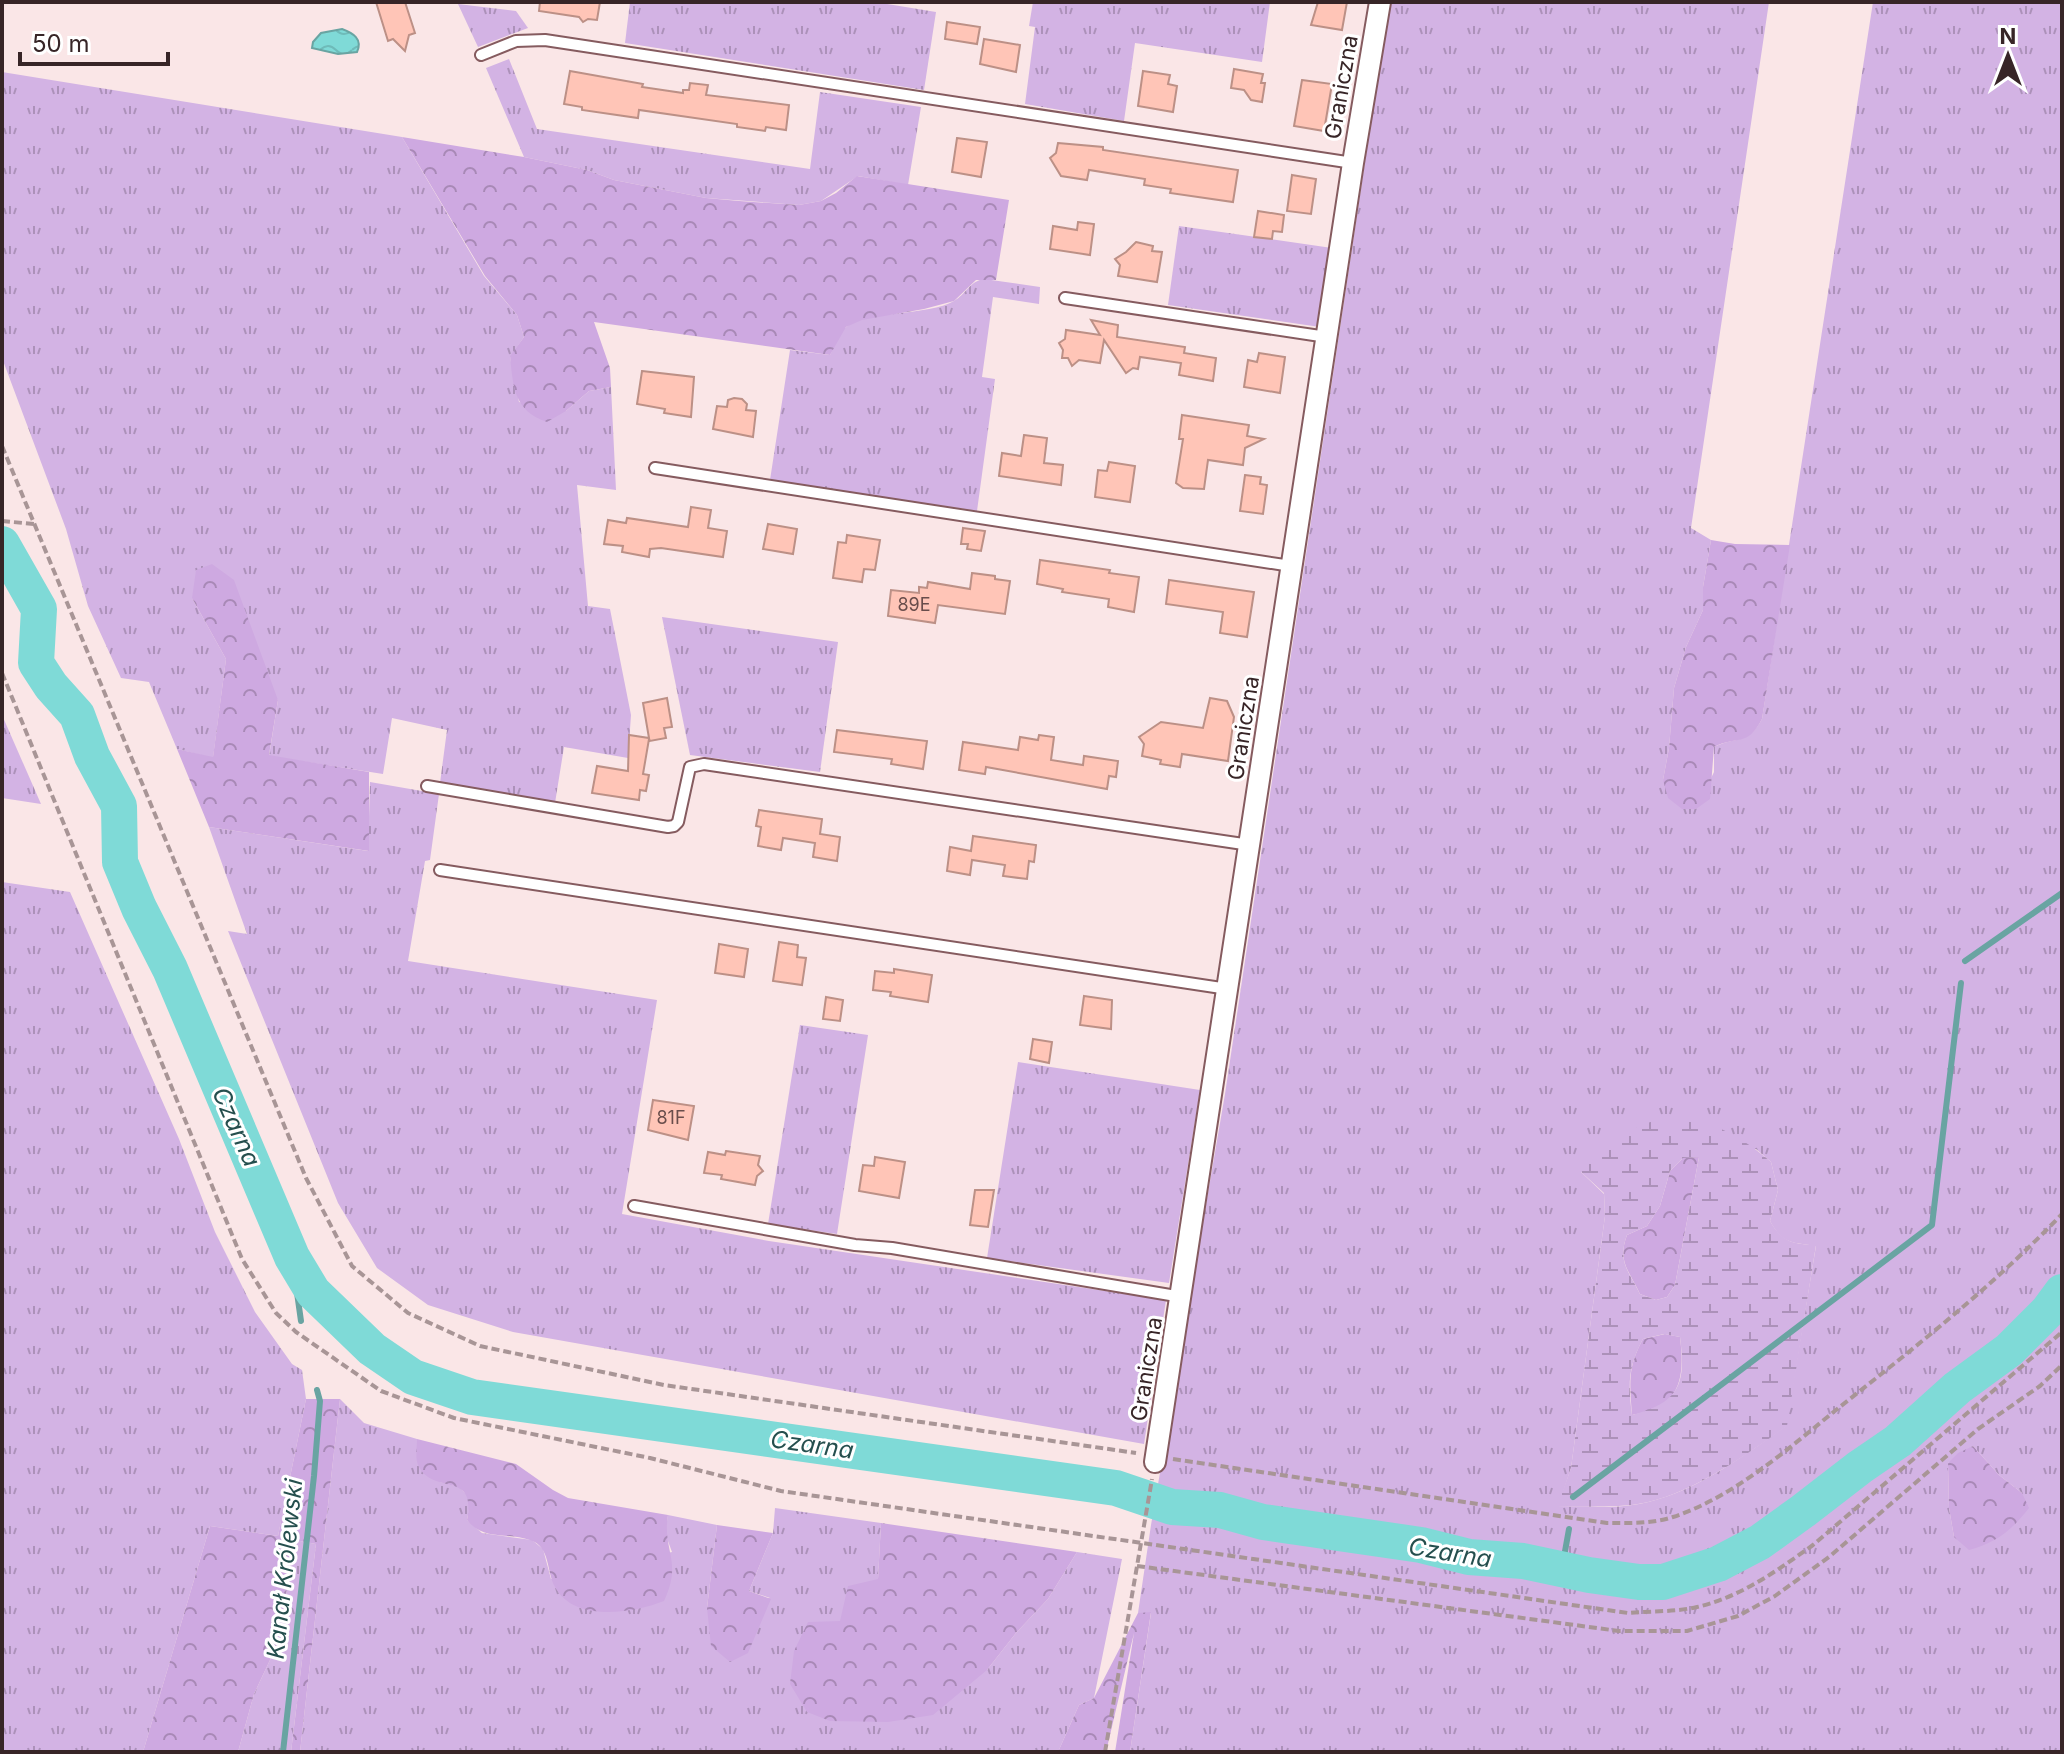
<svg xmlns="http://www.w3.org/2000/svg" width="2064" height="1754" font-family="Inter,sans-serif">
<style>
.grass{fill:url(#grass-tufts);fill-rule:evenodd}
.forest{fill:url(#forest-crowns)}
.wetland{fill:url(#wetland-marsh);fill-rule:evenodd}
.water{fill:url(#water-waves);stroke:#69a4a2;stroke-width:2}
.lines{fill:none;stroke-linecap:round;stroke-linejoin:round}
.stream{stroke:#69a4a2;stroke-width:6}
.river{stroke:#7fdad7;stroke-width:36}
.building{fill:#ffc5b7;stroke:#bc9086;stroke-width:2}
.service-casing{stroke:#855b5f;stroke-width:14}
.minor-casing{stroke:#855b5f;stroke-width:24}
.path{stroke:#a89596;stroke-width:4;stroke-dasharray:8 4;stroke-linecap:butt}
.service{stroke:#fff;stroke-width:10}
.minor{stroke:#fff;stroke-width:20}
.labels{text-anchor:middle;stroke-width:6;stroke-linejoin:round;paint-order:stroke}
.number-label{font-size:18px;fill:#694d4b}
.street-label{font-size:22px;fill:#372527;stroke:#fff}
.water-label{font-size:24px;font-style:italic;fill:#254f4e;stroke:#fff}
</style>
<defs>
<pattern id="grass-tufts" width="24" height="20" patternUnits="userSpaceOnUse" patternTransform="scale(2)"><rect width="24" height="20" fill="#d3b3e4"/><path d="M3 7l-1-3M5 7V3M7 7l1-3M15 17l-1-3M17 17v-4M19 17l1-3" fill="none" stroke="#ac91b9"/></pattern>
<pattern id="forest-crowns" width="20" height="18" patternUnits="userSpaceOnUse" patternTransform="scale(2)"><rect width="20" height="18" fill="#cea9e1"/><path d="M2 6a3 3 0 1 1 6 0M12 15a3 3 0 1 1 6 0" fill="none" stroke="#a889b6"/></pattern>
<pattern id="wetland-marsh" width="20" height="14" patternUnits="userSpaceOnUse" patternTransform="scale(2)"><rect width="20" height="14" fill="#d3b3e4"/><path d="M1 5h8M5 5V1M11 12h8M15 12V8" fill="none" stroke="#ac91b9"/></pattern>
<pattern id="water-waves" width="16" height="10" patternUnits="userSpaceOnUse" patternTransform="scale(2)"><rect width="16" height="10" fill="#7fdad7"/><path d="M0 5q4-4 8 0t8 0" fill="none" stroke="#6ebbb9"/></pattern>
</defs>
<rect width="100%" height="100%" fill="#fae6e7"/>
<g class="grass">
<path d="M630,2H875L936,12L924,90L625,43Z"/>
<path d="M1033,2H1270L1262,62L1135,43L1124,121L1025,104L1035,27L1029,26Z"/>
<path d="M1389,2H1769L1691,528L1711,540L1703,587V610L1686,647L1674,688L1669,748L1663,780L1696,809L1714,772V747C1736,736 1748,745 1762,719L1873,2H2062V1752H1130L1151,1613H1138L1151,1525L1225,1094ZM1756,1149L1771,1162L1778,1190L1770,1221C1783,1245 1792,1242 1816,1246L1786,1426C1742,1457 1693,1494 1639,1504C1613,1509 1584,1506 1558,1507L1571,1468L1605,1216L1604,1194L1581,1172ZM1973,1446L1999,1475L2022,1493L1954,1537L1949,1508L1948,1463Z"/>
<path d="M458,4L516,11L528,28L478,47Z"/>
<path d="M509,59L537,129L810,169L820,92L921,107L908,185L858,176L821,201L799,205L706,198L614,180L587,170L524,157L486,68Z"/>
<path d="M2,72L402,137L484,276L517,315L524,337L510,357L519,402L566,411L589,391L611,387L616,490L577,485L588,606L610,609L631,715L628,758L564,747L555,803L440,783L447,730L392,718L383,774L269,756L278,700L192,598L226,659L213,758L177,749L149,682L121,678L88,606L66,529L2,358Z"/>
<path d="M1179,226L1332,248L1320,327L1168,305Z"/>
<path d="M984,279L1040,287L1039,304L993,297L982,377L995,379L977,511L770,480L790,350L830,355C834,347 839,334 845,328C864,310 929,316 954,301C966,294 970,281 984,279Z"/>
<path d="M662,617L838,642L820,772L690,755Z"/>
<path d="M2,715L41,804L2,798Z"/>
<path d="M370,782L439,794L430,860L425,861L408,961L657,1000L622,1214L769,1241L1166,1300L1144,1444L513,1332L428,1305L377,1268L338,1203L228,931L247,934L209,827L368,851Z"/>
<path d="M2,882L70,892L179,1139L215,1232L255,1312L292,1364L302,1370L306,1399L278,1536L210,1526L143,1752H2Z"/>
<path d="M800,1025L868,1035L837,1234L768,1224Z"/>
<path d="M1018,1062L1200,1090L1169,1283L987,1258Z"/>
<path d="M340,1399L364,1423L417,1439V1457L440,1482L459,1487L467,1495L470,1504L467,1520L482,1533L532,1540L543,1549L551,1579L672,1552L665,1533L668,1515L717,1525L707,1608L770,1598L749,1591L773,1533L775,1508L881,1523L878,1579L987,1670L1016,1633L1048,1599L1077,1552L1122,1559L1094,1698L1079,1705L1058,1752H300Z"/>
<path d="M295,1540L316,1544L291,1752H238L254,1694L278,1643Z"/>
</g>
<g class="forest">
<path d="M402,137L524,157L587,170L614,180L706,198L739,201L799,205L821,201L836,193L857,176L1009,200L996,280H976L954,301L924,309L862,320L846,327L830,355L594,322L610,368L611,387L589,391L566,411L547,422C514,411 513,387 510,356L524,337L517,315L485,276Z"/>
<path d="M1711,540L1735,544L1790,545L1762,719C1747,748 1737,735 1714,747L1710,799L1696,809H1682L1668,798L1663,780L1669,748L1674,688L1686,647L1703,610V587Z"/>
<path d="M212,564L234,580L278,700L269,755L369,772V851L209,827L177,749L213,757L226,659L192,598L196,570Z"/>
<path d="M1699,1157L1675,1285L1667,1297L1656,1300L1640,1294C1629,1270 1617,1262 1627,1235L1647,1226L1660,1206L1670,1171L1683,1158Z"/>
<path d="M1665,1334L1680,1337C1683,1363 1685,1393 1658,1408C1650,1412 1640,1413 1632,1415C1630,1383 1627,1368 1643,1339Z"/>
<path d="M306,1399H340L300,1752H291L316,1544L295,1540L278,1643L254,1694L238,1752H143L210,1526L278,1536Z"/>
<path d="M417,1439L516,1464L553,1490L568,1498L668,1515C662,1551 683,1561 664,1601C634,1613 574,1623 555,1587C546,1571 551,1547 530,1540C508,1532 483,1541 467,1520C477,1469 433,1497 418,1465C415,1458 417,1447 417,1439Z"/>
<path d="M1973,1446L1999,1475L2022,1493L2029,1508C2012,1530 1996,1543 1969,1550L1954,1537L1949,1508L1948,1463L1958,1453Z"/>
<path d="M881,1523L1077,1552L1048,1599L1016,1633L987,1670L933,1715L888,1722L830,1721L807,1712L790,1684L794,1651L808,1622L840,1621L848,1586L878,1579Z"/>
<path d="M717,1525L773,1533L749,1591L771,1599L748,1653L730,1662L711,1646L707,1608Z"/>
<path d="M1151,1612L1130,1752H1115L1134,1633L1106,1752H1058L1079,1705L1094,1698L1138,1613Z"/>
</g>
<path class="wetland" d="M1681,1117C1716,1123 1744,1138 1771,1162L1778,1190L1770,1221C1782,1242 1793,1244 1816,1245L1787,1426C1744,1456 1691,1495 1638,1504C1613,1508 1583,1506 1557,1507L1571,1468L1605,1216L1604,1193L1580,1171L1624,1132L1653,1121ZM1699,1157L1675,1285L1667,1297L1656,1300L1640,1294C1629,1271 1617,1262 1627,1235L1647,1226L1660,1206L1670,1171L1683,1158ZM1664,1334L1680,1337C1686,1384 1680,1402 1632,1415C1628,1384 1628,1367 1643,1339Z"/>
<path class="water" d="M342,29C353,33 363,39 357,52L338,54L312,48L313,42L321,33Z"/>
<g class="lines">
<g class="stream">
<path d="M1965,961L2062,893"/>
<path d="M292,1257L301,1321"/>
<path d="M1573,1497L1932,1225L1961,983"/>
<path d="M1562,1568L1569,1529"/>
<path d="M283,1752L314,1476L320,1401L317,1390"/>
</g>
<path class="river" d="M2,544L39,609L36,663L51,686L77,715L92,756L119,806L120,862L139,908L170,969L292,1257L313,1292L372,1349L413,1377L472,1397L1116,1488L1172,1507L1220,1510L1263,1522L1421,1545L1469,1557L1523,1561L1589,1575L1639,1582H1663L1718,1564L1760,1542L1803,1511L1860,1467L1898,1441L1957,1388L2009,1350L2048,1311L2062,1292"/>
</g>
<g class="building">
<path d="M376,2H405L415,33L409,35L405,51L393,39L388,41Z"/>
<path d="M540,2H600L597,20L588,19L583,22L579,17L539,11Z"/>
<path d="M1318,2H1347L1342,30L1311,25Z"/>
<path d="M947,22L980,27L977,44L945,39Z"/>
<path d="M984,39L1020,45L1016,72L980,64Z"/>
<path d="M1234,69L1263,74L1261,83H1265L1262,102L1251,100L1244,90L1231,88Z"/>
<path d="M570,71L643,84L642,87L683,93V90H689L690,83L708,85L706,95L789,105L786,130L766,127L765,131L737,127V124L639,110L638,118L582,110V107L564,104Z"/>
<path d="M1143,71L1170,75L1168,84L1177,86L1173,112L1138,106Z"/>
<path d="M1302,80L1332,84L1324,131L1294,126Z"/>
<path d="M957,138L987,142L981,177L952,172Z"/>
<path d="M1058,143L1103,147V150L1238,170L1233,202L1170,193L1171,189L1144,185L1145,179L1089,170L1087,180L1061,176L1050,158L1056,153Z"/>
<path d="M1292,175L1316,179L1311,214L1287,211Z"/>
<path d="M1258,211L1284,215L1282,232L1273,231L1272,239L1254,237Z"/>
<path d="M1078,222L1094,224L1090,255L1050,249L1053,226L1077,230Z"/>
<path d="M1136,242L1153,246L1152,251L1162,252L1157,282L1118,276L1120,265L1115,259L1126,252Z"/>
<path d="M1091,320L1118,325L1117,337L1185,347L1184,353L1216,358L1213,381L1179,375L1181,363L1140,357L1138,369L1133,368L1126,373L1104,340L1100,363L1079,360L1072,366L1068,358H1062L1063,350L1059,343L1065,339L1066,330L1100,335Z"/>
<path d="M1259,353L1285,357L1280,393L1244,387L1248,360L1257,362Z"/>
<path d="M642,371L694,377L691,417L664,413L665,409L637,404Z"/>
<path d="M734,398L742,399L747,404L746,410L756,411L753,437L713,429L717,406L727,407L728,400Z"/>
<path d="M1182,415L1249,425L1247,436L1264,439L1245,448L1243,465L1208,460L1204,489L1183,488L1176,483L1183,439H1179Z"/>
<path d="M1024,435L1047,438L1044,463L1063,465L1061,485L999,476L1002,453L1021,456Z"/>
<path d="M1109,462L1135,466L1130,502L1095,497L1098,470L1107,471Z"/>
<path d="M1245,475L1261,477L1260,484L1267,485L1263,514L1240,511Z"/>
<path d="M691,507L711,510L708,528L727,531L723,557L661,548L650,549L649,557L622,552L623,546L604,544L608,520L626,523L627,518L688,527Z"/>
<path d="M768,524L797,529L793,554L763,549Z"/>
<path d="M963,528L985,531L981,551L967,549L968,544H961Z"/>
<path d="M847,535L880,540L875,570L864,569L862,582L833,578L838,542L846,543Z"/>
<path d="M1040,560L1110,570L1109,573L1139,577L1134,612L1108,607L1109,599L1062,592L1063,589L1037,584Z"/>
<path d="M972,573L995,576V579L1010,581L1005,614L938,605L935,623L888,616L891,590L919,593V587L927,588L928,582L970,589Z"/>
<path d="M1169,580L1254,592L1247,637L1220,633L1223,612L1166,604Z"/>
<path d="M667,698L672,727L664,728L666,738L650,741L649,739L643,774L649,775L646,791L640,790L639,800L592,793L597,766L628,771L629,735L649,738L643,703Z"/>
<path d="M1210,698L1227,701L1234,717L1228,761L1182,754L1180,767L1160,764L1161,760L1142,756L1144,744L1139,737L1161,722L1203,728Z"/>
<path d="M837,730L927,741L923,769L891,764L892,759L834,752Z"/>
<path d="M1039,735L1054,737L1051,760L1083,765L1084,756L1118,761L1116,777L1109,776L1107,789L986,767L985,774L959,770L963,742L1018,750L1020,737L1038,740Z"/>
<path d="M759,810L822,819L820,834L840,837L837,861L813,857L815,843L783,838L781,850L758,846L761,827L756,826Z"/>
<path d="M973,836L1036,845L1034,862L1029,861L1027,879L1003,876L1005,865L972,860L970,875L947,871L950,847L971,851Z"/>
<path d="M779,942L798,945L797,957L806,958L802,985L773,981Z"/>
<path d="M719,944L748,949L744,977L715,973Z"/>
<path d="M894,969L932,975L928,1002L890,996L891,992L873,990L875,971L894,973Z"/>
<path d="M1084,996L1112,1000L1111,1029L1080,1025Z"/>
<path d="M826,997L843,1000L840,1021L823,1019Z"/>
<path d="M1033,1039L1052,1042L1049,1063L1030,1059Z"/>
<path d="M653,1100L694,1106L688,1140L648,1130Z"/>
<path d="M726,1151L760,1156L758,1165L763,1171L757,1176L755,1185L721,1179L722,1175L704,1173L708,1152L725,1155Z"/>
<path d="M875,1157L905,1162L899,1198L859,1191L863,1165L874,1166Z"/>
<path d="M975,1190H994L988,1227L970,1225Z"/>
</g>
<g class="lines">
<g class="service-casing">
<g id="service">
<path d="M481,55L516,41L545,40L1353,163"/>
<path d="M1065,298L1327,337"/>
<path d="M655,468L1291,566"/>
<path d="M427,786L668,827L674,826L678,822L690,767L704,764L1250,845"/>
<path d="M440,870L1228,989"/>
<path d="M634,1206L855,1245L892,1248L1182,1297"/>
</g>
</g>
<g class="minor-casing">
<path id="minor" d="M1155,1462L1353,163L1380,2"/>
</g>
<g class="path">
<path d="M2,446L306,1178L352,1266L408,1313L480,1346L664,1385L1136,1453"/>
<path d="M2,521L34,524"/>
<path d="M2,673L242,1259L276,1313L296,1332L381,1391L454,1418L650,1458L781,1491L1628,1613C1650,1611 1676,1612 1697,1607C1741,1597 1778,1570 1813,1545L2062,1332"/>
<path d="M1173,1459L1607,1523C1629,1523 1652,1524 1673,1517C1736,1496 1790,1447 1841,1406C1918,1345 1994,1285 2062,1214"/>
<path d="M1137,1566L1619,1631H1687L1738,1616L1775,1596L1829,1557L1978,1429L2040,1386L2062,1365"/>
<path d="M1105,1752L1152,1479"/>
</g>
<use href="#service" class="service"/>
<use href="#minor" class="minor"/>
</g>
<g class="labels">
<g class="number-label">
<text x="914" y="611">89E</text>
<text x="671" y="1124">81F</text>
</g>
<g class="street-label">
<text transform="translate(1341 87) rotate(-80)" y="8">Graniczna</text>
<text transform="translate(1243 728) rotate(-81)" y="8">Graniczna</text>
<text transform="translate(1146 1369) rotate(-81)" y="8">Graniczna</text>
</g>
<g class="water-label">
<text transform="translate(236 1127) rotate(66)" y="8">Czarna</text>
<text transform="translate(812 1445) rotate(8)" y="8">Czarna</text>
<text transform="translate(1450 1553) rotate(9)" y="8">Czarna</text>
<text transform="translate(285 1569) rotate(-84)" y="8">Kanał Królewski</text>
</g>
</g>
<rect width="2064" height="1754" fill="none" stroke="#372527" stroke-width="8"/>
<g transform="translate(2008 56)" stroke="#ffffff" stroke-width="6" paint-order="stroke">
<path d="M0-6L14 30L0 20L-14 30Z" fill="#372527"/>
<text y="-12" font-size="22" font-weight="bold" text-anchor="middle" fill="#372527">N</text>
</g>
<path d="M20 52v12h148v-12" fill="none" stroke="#372527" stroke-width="4"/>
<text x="32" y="52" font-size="24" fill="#372527" stroke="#ffffff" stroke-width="6" paint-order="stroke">50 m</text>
</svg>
